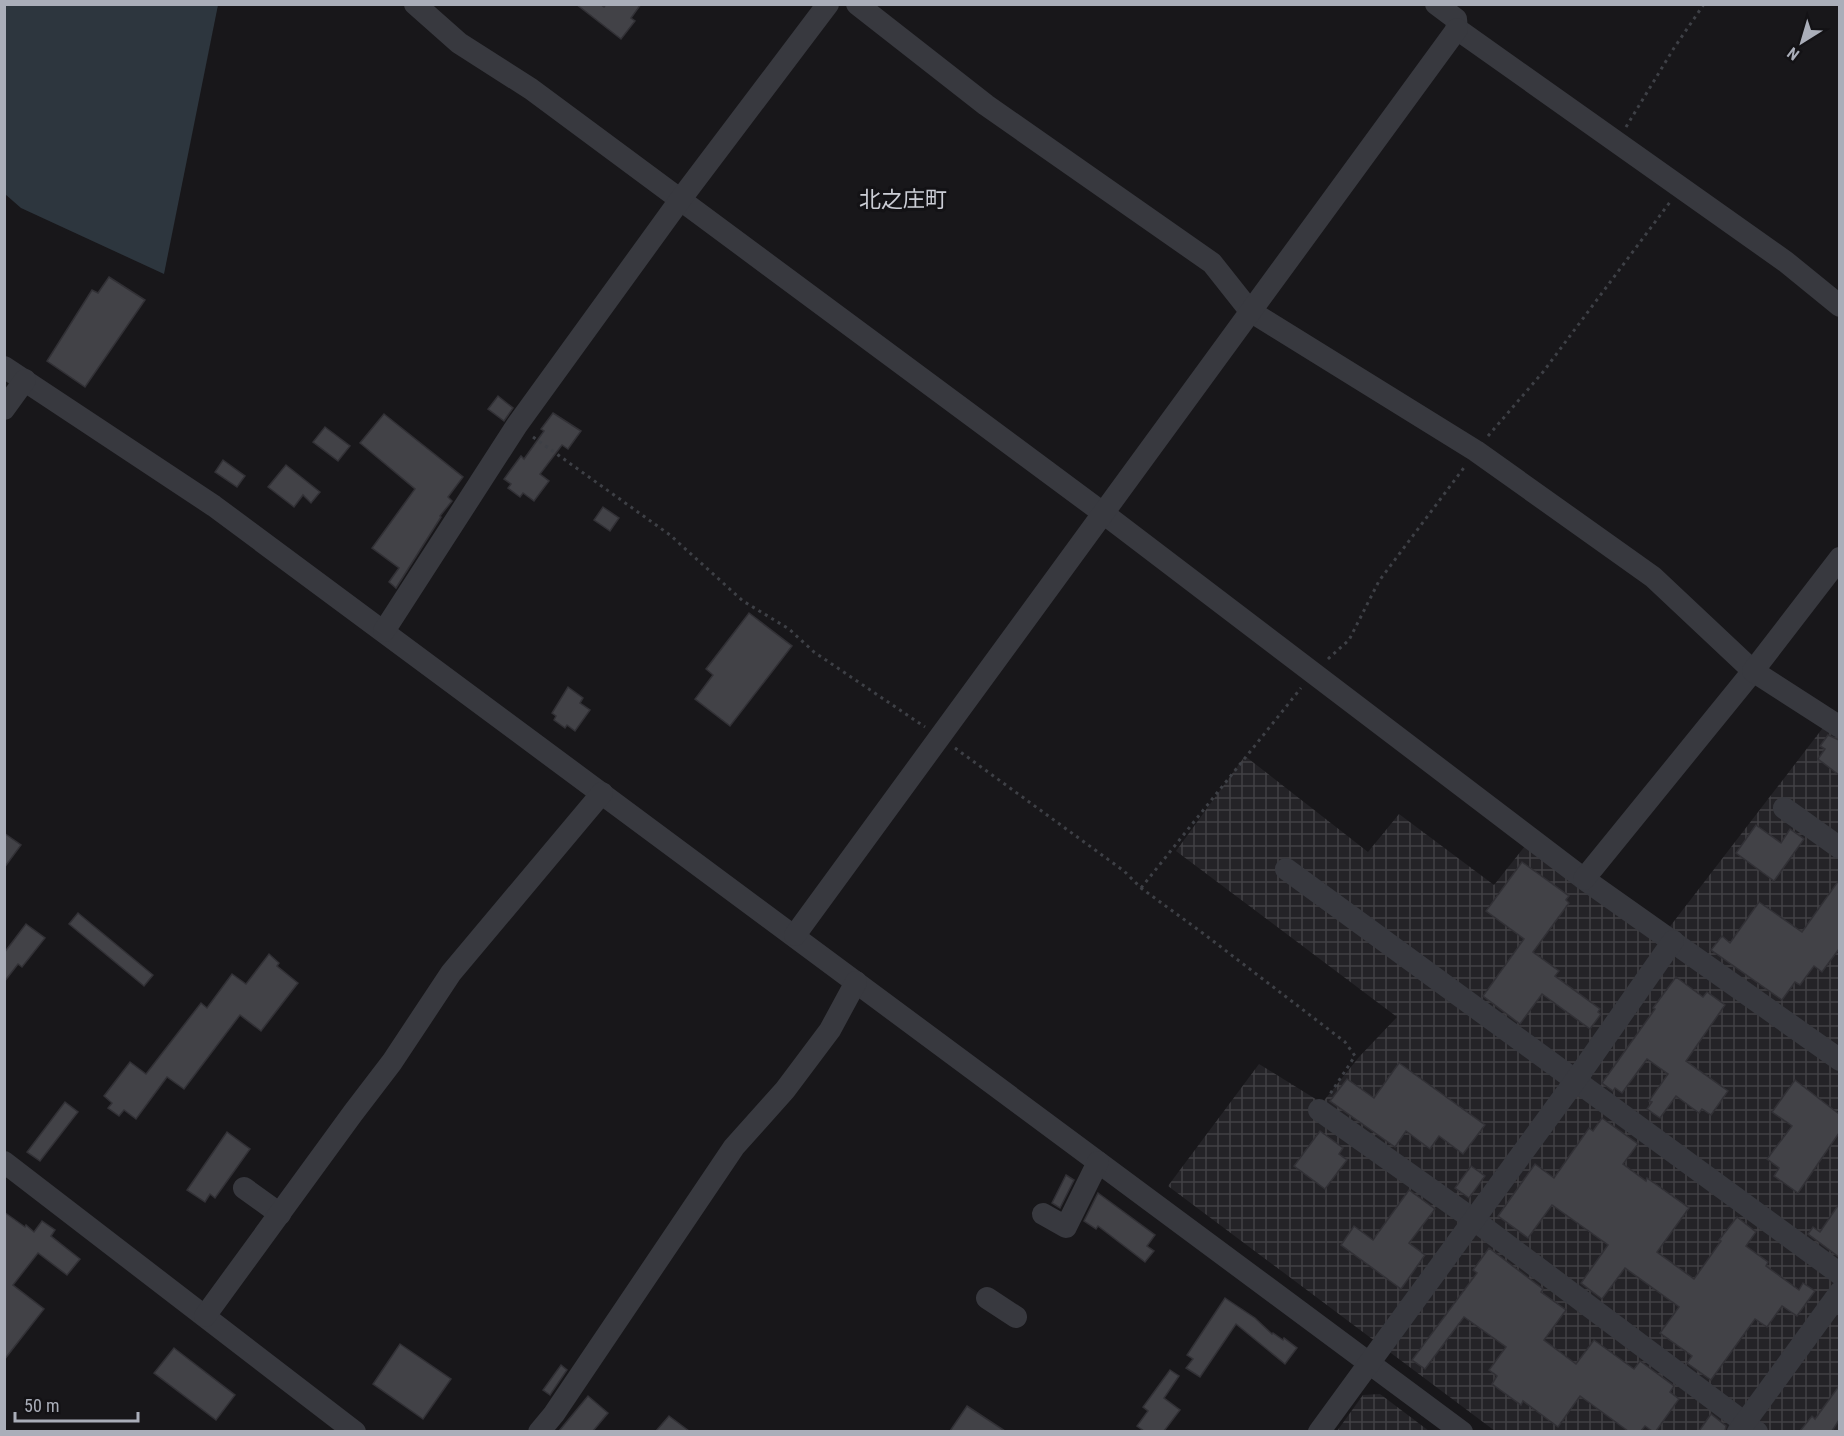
<svg xmlns="http://www.w3.org/2000/svg" width="1844" height="1436" font-family="'Roboto Condensed','Noto Sans JP',sans-serif">
<style>
.industrial{fill:url(#industrial-grid)}
.water{fill:#2d363e}
.building{fill:#424247;stroke:#323136;stroke-width:1.5}
.lines{fill:none;stroke-linecap:round;stroke-linejoin:round}
.path{stroke:#3e4046;stroke-width:3;stroke-dasharray:3 4.5;stroke-linecap:butt}
.minor{stroke:#38393f;stroke-width:22}
.labels{text-anchor:middle;stroke-width:6;stroke-linejoin:round;paint-order:stroke}
.neighbourhood-label{font-size:22px;fill:#cbcdd5;stroke:#131215}
</style>
<defs>
<pattern id="industrial-grid" width="8" height="8" patternUnits="userSpaceOnUse" patternTransform="scale(1.5)"><rect width="8" height="8" fill="#242327"/><path d="M0 4h8M4 0v8" fill="none" stroke="#414044"/></pattern>
</defs>
<rect width="100%" height="100%" fill="#18171a"/>
<g class="industrial">
<path d="M1832,716L1839,721V1431H1495L1168,1186L1259,1064L1322,1103L1359,1057L1397,1017L1176,851L1245,756L1368,852L1399,814L1494,885L1525,846L1658,942Z"/>
<path d="M1380,1394L1429,1431H1337L1363,1395Z"/>
</g>
<path class="water" d="M5,4L218,5L164,274L21,208L5,194Z"/>
<g class="building">
<path d="M576,4H600L604,7L606,4H641L631,18L635,21L621,39Z"/>
<path d="M109,277L145,300L85,387L47,361L92,290L98,293Z"/>
<path d="M498,396L513,408L504,421L488,409Z"/>
<path d="M553,413L581,431L568,449L562,445L540,474L549,481L534,501L523,493L520,497L508,488L511,484L504,479L521,456L524,459L544,431L541,429Z"/>
<path d="M384,414L463,477L448,497L452,501L440,516L441,517L396,588L389,582L399,568L372,548L415,489L360,443Z"/>
<path d="M325,427L350,446L338,461L313,442Z"/>
<path d="M223,460L245,476L237,487L215,472Z"/>
<path d="M286,465L320,492L311,503L303,495L294,507L268,487Z"/>
<path d="M603,507L619,518L610,531L594,520Z"/>
<path d="M749,613L792,646L730,726L695,699L713,675L706,669Z"/>
<path d="M568,687L583,698L580,703L590,710L575,731L567,725L565,728L554,720L556,716L552,713Z"/>
<path d="M1828,735L1839,740V775L1818,759L1825,749L1820,746Z"/>
<path d="M1756,825L1781,843L1790,829L1804,839L1774,881L1736,853Z"/>
<path d="M4,833L21,845L4,868Z"/>
<path d="M1522,862L1569,896L1566,900L1569,903L1533,952L1559,971L1555,976L1600,1009L1598,1012L1601,1014L1590,1029L1542,994L1520,1024L1483,996L1524,939L1486,911Z"/>
<path d="M1839,880V949L1822,972L1814,966L1800,985L1795,982L1782,1000L1711,950L1722,936L1730,943L1759,902L1802,932Z"/>
<path d="M78,913L153,975L144,986L69,924Z"/>
<path d="M26,924L45,938L22,967L18,964L4,982V953Z"/>
<path d="M269,954L279,963L277,966L298,983L261,1031L240,1015L184,1089L167,1077L136,1119L124,1110L119,1116L108,1108L112,1103L104,1096L130,1062L146,1074L201,1003L207,1008L232,974L246,984Z"/>
<path d="M1676,977L1703,997L1707,992L1725,1005L1686,1061L1728,1091L1711,1115L1702,1109L1699,1113L1676,1096L1660,1118L1647,1109L1652,1102L1649,1101L1668,1074L1647,1059L1622,1093L1615,1088L1613,1091L1602,1083L1655,1009L1653,1008Z"/>
<path d="M1399,1063L1485,1125L1463,1154L1439,1136L1430,1149L1406,1131L1395,1147L1330,1101L1347,1079L1374,1098Z"/>
<path d="M1795,1080L1839,1114V1133L1798,1193L1774,1176L1779,1168L1767,1159L1792,1126L1772,1112Z"/>
<path d="M65,1102L78,1112L40,1161L27,1152Z"/>
<path d="M1602,1118L1638,1144L1623,1164L1646,1181L1647,1178L1689,1208L1657,1252L1694,1279L1721,1241L1719,1240L1737,1217L1756,1232L1746,1246L1768,1262L1766,1266L1799,1290L1803,1283L1815,1291L1797,1316L1782,1306L1767,1327L1755,1319L1711,1380L1687,1363L1692,1356L1660,1333L1679,1307L1625,1268L1602,1299L1581,1283L1608,1245L1552,1205L1528,1238L1498,1216L1535,1164L1554,1178L1589,1128L1593,1131Z"/>
<path d="M1320,1131L1343,1148L1339,1154L1347,1160L1325,1189L1294,1166Z"/>
<path d="M227,1132L250,1149L215,1198L210,1194L205,1202L187,1190Z"/>
<path d="M1471,1166L1485,1176L1469,1198L1455,1188Z"/>
<path d="M1066,1175L1074,1180L1060,1208L1052,1203Z"/>
<path d="M1409,1190L1435,1209L1409,1243L1425,1255L1401,1289L1341,1245L1354,1226L1373,1240Z"/>
<path d="M1098,1193L1155,1235L1147,1246L1154,1251L1145,1262L1098,1226L1096,1229L1084,1221Z"/>
<path d="M1839,1204V1257L1808,1234L1813,1227L1820,1232Z"/>
<path d="M4,1212L25,1227L26,1225L34,1232L42,1221L55,1230L51,1236L80,1259L67,1275L38,1253L13,1285L44,1309L4,1360Z"/>
<path d="M1489,1248L1543,1289L1541,1292L1566,1310L1544,1340L1576,1364L1594,1340L1634,1369L1640,1361L1674,1386L1670,1392L1679,1399L1656,1431H1652L1645,1426L1641,1431H1628L1580,1396L1558,1427L1523,1401L1521,1405L1492,1384L1497,1376L1489,1370L1506,1347L1464,1317L1425,1369L1412,1360L1477,1273L1473,1270Z"/>
<path d="M1225,1298L1255,1318L1272,1334L1273,1333L1283,1340L1284,1338L1297,1348L1285,1364L1236,1324L1200,1377L1186,1368L1193,1359L1187,1355Z"/>
<path d="M400,1344L451,1379L423,1419L373,1384Z"/>
<path d="M174,1348L235,1395L216,1420L154,1373Z"/>
<path d="M561,1365L567,1370L550,1395L543,1390Z"/>
<path d="M1170,1370L1179,1376L1164,1398L1180,1410L1164,1431H1144L1137,1426L1148,1411L1143,1407Z"/>
<path d="M1839,1386V1420L1832,1431H1800L1812,1416L1815,1419Z"/>
<path d="M588,1396L608,1413L593,1431H559Z"/>
<path d="M967,1406L1005,1431H950Z"/>
<path d="M1711,1414L1726,1426L1725,1431H1699Z"/>
<path d="M669,1416L689,1431H656Z"/>
</g>
<g class="lines">
<g class="path">
<path d="M1626,127L1674,48L1704,4"/>
<path d="M1488,436L1543,372L1670,202"/>
<path d="M533,437L670,535L743,601L789,629L814,652L925,727"/>
<path d="M1328,659L1349,640L1379,581L1466,465"/>
<path d="M955,748L1124,871L1141,888L1204,934L1345,1042L1355,1056L1330,1094"/>
<path d="M1141,888L1301,688"/>
</g>
<g class="minor">
<path d="M415,4L459,43L531,89L1103,513L1584,879L1840,1060"/>
<path d="M857,4L986,105L1212,263L1250,311L1476,451L1653,577L1753,671L1584,879"/>
<path d="M1436,4L1456,19L1457,29L1786,262L1840,306"/>
<path d="M4,367L214,506L1462,1432"/>
<path d="M4,409L25,380"/>
<path d="M1840,558L1753,671L1840,727"/>
<path d="M384,631L517,425L680,200L828,4"/>
<path d="M1784,808L1840,848"/>
<path d="M1286,869L1840,1274"/>
<path d="M795,935L1457,29"/>
<path d="M1319,1110L1474,1220L1757,1432"/>
<path d="M4,1162L355,1432"/>
<path d="M244,1188L280,1214"/>
<path d="M1043,1214L1066,1227L1098,1162"/>
<path d="M987,1298L1016,1317"/>
<path d="M205,1316L353,1113L392,1062L451,973L602,793"/>
<path d="M539,1432L554,1414L734,1147L785,1090L830,1030L856,982"/>
<path d="M1319,1432L1575,1081L1673,941"/>
<path d="M1738,1432L1840,1292"/>
</g>
</g>
<g class="labels">
<g class="neighbourhood-label">
<text x="903" y="207">北之庄町</text>
</g>
</g>
<rect width="1844" height="1436" fill="none" stroke="#aaaeb9" stroke-width="12"/>
<g transform="translate(1802 42) rotate(217)" stroke="#131215" stroke-width="4.5" paint-order="stroke">
<path d="M0-4.5L10 22L0 15L-10 22Z" fill="#aaaeb9"/>
<text y="-9" font-size="16" font-weight="bold" text-anchor="middle" fill="#aaaeb9">N</text>
</g>
<path d="M15 1412v9h123v-9" fill="none" stroke="#aaaeb9" stroke-width="3"/>
<text x="24" y="1412" font-size="18" fill="#aaaeb9" stroke="#131215" stroke-width="4.5" paint-order="stroke">50 m</text>
</svg>
